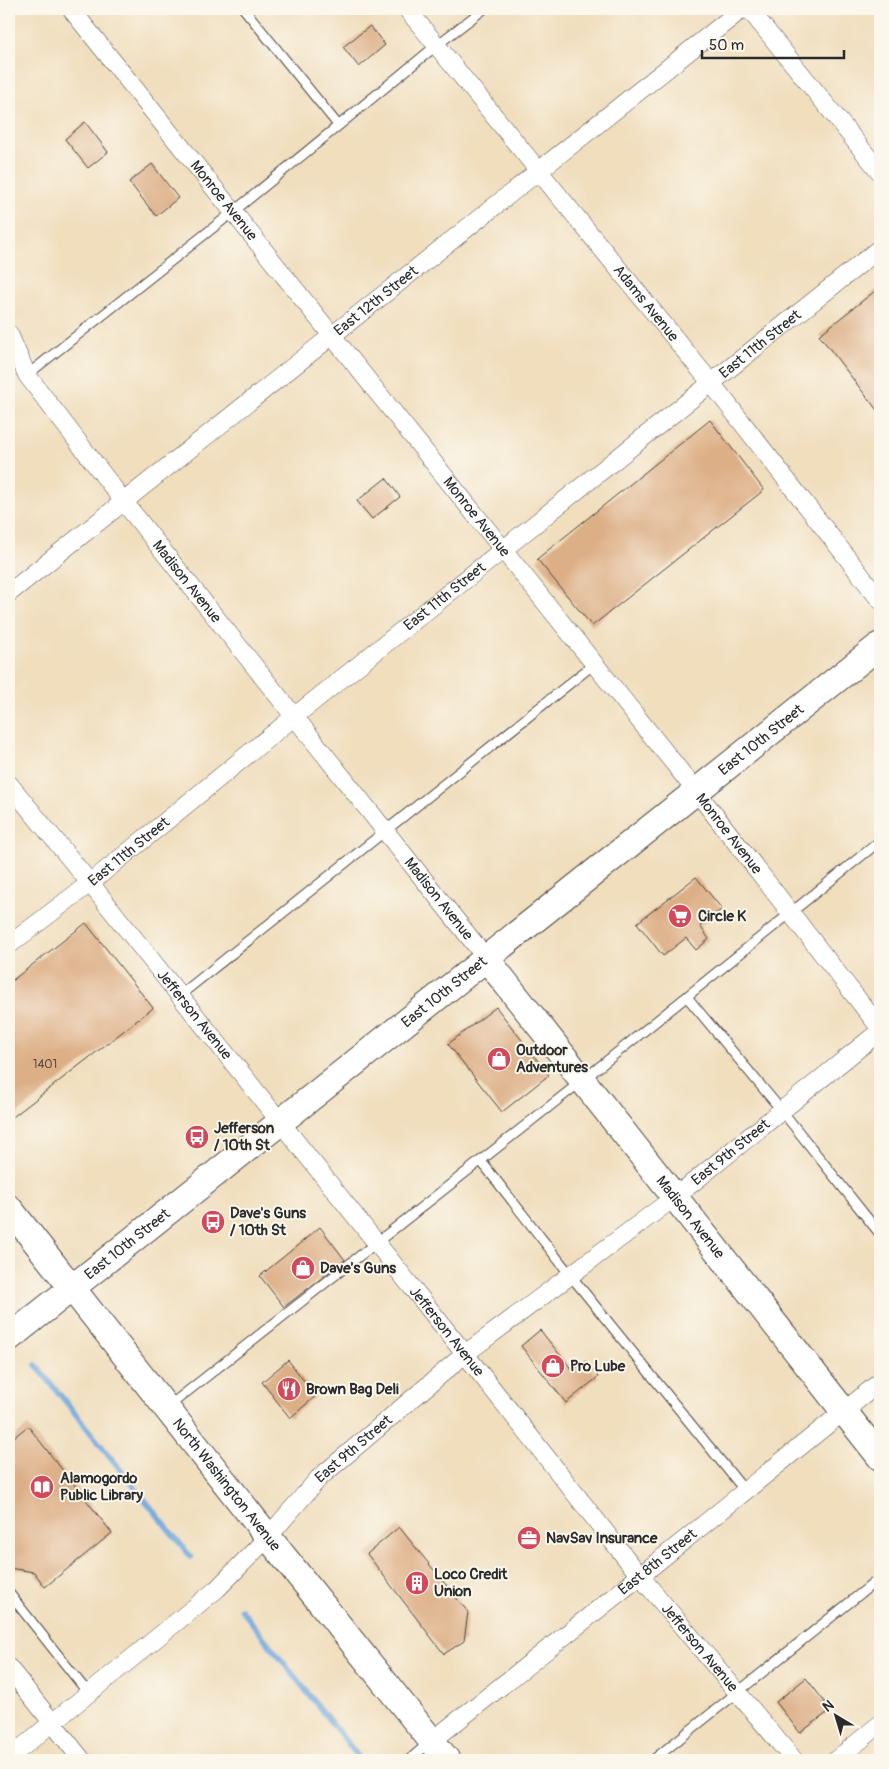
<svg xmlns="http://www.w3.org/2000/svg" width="889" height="1769" font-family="Pangolin,sans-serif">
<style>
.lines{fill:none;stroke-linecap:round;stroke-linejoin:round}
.stream{stroke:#6ca6dc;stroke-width:5.5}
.building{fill:#ddaf86}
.lane-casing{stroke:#494641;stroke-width:11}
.street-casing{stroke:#494641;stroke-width:19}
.secondary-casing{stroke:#494641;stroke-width:28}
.lane{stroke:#fff;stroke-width:9}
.street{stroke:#fff;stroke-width:18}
.secondary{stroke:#fff;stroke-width:26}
.labels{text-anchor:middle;stroke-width:4;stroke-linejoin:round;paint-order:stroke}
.number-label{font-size:12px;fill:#584c42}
.street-label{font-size:15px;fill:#2b2b2b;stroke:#fbf7ec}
.poi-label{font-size:15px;font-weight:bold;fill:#2b2b2b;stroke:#fbf7ec;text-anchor:start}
</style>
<rect width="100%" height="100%" fill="#fbf7ec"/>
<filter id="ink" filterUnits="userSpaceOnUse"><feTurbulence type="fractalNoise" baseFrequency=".02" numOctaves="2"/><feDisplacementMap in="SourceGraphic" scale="10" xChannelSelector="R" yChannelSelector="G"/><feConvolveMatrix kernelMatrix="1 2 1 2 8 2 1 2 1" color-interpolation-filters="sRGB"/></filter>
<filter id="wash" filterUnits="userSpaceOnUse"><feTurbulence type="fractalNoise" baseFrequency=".0096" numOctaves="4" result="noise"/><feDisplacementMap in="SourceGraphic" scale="20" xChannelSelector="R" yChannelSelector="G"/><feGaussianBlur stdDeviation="1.12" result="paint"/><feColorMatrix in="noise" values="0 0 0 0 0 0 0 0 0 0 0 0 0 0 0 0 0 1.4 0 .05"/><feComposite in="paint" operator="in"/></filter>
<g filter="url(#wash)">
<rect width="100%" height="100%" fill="#f0debd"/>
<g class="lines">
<g class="stream">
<path d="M36,1365L191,1557"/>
<path d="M241,1609L361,1760"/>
</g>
</g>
<g id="blocks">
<g class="building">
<path d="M370,26L385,45L359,67L343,47Z"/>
<path d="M85,122L108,152L88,168L65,139Z"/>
<path d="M152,164L178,198L156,216L129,182Z"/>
<path d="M880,287V414L819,335Z"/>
<path d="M710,420L764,490L592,626L537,559Z"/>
<path d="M386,478L400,497L372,519L357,501Z"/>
<path d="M696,877L722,909L700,926L709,939L696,950L686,938L663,956L637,923Z"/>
<path d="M86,923L153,1008L9,1120V983Z"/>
<path d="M496,1007L549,1075L502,1112L448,1044Z"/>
<path d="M320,1227L345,1260L284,1307L260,1276Z"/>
<path d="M540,1330L573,1371L586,1361L598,1377L566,1403L521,1346Z"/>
<path d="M288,1360L316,1396L290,1418L262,1382Z"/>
<path d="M28,1426L112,1533L45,1587L34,1572L9,1568V1441Z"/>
<path d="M399,1527L468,1612L464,1641L444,1654L367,1554Z"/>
<path d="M806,1678L831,1710L800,1733L776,1702Z"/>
</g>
</g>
</g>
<g filter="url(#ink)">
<use href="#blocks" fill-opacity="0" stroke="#494641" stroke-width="1"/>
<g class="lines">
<g class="lane-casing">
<g id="lane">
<path d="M244,9L338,125"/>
<path d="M27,375L233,212L437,45L484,9"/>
<path d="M179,996L594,664"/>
<path d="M687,997L782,1111L880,1234"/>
<path d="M481,1161L571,1276L745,1491"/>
<path d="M169,1406L583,1080L880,841"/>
<path d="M9,1593L88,1693"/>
<path d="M409,1760L430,1742"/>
<path d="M653,1760L880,1578"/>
</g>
</g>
<g class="street-casing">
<g id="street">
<path id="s1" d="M71,9L696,791L880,1028"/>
<path id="s2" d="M407,9L712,384L880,600"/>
<path d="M749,9L880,172"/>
<path id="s3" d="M9,334L27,375L124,502L486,958"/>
<path id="s4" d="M9,593L742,9"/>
<path id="s5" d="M9,784L90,883L465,1354L640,1576L794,1760"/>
<path id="s6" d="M9,945L90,883L295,716L880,248"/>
<path d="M9,1668L82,1760"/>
<path id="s7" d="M432,1741L640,1576L880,1382"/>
<path id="s8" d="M9,1758L217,1589L268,1537L319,1478L465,1354L675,1197L880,1031"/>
<path d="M836,1760L880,1724"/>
</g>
</g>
<g class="secondary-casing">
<g id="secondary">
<path id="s9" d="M486,958L880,1457"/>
<path id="s10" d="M9,1208L268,1537L447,1760"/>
<path id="s11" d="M9,1338L880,645"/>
</g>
</g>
<use href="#lane" class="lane"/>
<use href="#street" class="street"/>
<use href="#secondary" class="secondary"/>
</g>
</g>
<defs>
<g id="supermarket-disc" transform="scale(1.25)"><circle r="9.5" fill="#d1495b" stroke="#fbf7ec"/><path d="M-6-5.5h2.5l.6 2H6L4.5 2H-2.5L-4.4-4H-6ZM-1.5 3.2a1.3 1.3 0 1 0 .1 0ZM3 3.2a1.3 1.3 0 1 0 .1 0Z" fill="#fff"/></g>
<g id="shop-disc" transform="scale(1.25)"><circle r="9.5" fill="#d1495b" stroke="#fbf7ec"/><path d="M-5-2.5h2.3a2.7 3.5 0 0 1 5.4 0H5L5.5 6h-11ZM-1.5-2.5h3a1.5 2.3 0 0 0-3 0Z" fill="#fff"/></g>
<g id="bus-disc" transform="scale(1.25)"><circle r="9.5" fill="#d1495b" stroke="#fbf7ec"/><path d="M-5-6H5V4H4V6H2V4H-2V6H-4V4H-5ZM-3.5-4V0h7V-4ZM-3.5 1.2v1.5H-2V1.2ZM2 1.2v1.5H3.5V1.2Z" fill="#fff"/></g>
<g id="restaurant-disc" transform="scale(1.25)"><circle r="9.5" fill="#d1495b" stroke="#fbf7ec"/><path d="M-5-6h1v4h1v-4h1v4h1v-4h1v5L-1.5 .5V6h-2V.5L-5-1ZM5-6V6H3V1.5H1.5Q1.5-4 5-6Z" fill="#fff"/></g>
<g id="library-disc" transform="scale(1.25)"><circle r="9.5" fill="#d1495b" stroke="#fbf7ec"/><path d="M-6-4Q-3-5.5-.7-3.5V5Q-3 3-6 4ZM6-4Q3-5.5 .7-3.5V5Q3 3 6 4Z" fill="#fff"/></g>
<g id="office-disc" transform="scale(1.25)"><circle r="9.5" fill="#d1495b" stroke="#fbf7ec"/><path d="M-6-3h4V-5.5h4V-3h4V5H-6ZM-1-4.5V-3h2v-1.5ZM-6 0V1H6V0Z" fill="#fff"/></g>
<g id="building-disc" transform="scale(1.25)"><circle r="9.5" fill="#d1495b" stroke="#fbf7ec"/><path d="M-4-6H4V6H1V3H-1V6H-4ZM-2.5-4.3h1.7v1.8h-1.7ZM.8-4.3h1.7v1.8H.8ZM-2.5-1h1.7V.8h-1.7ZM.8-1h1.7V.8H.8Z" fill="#fff"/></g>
</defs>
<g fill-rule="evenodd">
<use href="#supermarket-disc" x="680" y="916"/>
<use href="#shop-disc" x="499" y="1059"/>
<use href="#bus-disc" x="197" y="1137"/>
<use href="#bus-disc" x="213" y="1222"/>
<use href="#shop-disc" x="303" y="1268"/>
<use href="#shop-disc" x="553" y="1366"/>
<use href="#restaurant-disc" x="289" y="1389"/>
<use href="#library-disc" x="42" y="1487"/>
<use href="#office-disc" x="529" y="1538"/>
<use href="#building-disc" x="417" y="1583"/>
</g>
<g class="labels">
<g class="number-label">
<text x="45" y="1068">1401</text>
</g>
<g class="street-label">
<text dy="5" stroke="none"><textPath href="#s1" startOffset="245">Monroe Avenue</textPath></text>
<text dy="5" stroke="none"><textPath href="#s4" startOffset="469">East 12th Street</textPath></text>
<text dy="5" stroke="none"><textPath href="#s2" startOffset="379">Adams Avenue</textPath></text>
<text dy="5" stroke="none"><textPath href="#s6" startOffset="962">East 11th Street</textPath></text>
<text dy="5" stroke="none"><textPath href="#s1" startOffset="650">Monroe Avenue</textPath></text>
<text dy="5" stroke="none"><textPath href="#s3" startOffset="306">Madison Avenue</textPath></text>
<text dy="5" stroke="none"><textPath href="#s6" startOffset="558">East 11th Street</textPath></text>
<text dy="5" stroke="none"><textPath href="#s11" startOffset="961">East 10th Street</textPath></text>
<text dy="5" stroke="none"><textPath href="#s1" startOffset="1055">Monroe Avenue</textPath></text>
<text dy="5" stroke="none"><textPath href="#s6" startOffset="152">East 11th Street</textPath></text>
<text dy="5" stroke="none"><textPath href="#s3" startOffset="711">Madison Avenue</textPath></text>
<text dy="5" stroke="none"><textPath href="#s11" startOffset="556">East 10th Street</textPath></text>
<text dy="5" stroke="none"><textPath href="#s5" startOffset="296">Jefferson Avenue</textPath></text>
<text dy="5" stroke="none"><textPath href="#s8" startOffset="944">East 9th Street</textPath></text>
<text dy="5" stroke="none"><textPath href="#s9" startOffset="330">Madison Avenue</textPath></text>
<text dy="5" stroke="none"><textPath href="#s11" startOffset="151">East 10th Street</textPath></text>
<text dy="5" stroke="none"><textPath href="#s5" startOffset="701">Jefferson Avenue</textPath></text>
<text dy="5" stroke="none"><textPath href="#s8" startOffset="464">East 9th Street</textPath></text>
<text dy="5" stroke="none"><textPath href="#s10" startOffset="352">North Washington Avenue</textPath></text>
<text dy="5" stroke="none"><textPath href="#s7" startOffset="288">East 8th Street</textPath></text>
<text dy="5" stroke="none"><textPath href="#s5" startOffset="1106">Jefferson Avenue</textPath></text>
</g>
<g class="poi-label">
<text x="698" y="921">Circle K</text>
<text x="516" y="1055">Outdoor<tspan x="516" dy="17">Adventures</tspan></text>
<text x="214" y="1133">Jefferson<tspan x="214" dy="17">/ 10th St</tspan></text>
<text x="230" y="1218">Dave's Guns<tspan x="230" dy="17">/ 10th St</tspan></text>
<text x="320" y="1273">Dave's Guns</text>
<text x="570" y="1371">Pro Lube</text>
<text x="306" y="1394">Brown Bag Deli</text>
<text x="60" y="1483">Alamogordo<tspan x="60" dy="17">Public Library</tspan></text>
<text x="546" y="1543">NavSav Insurance</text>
<text x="434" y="1579">Loco Credit<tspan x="434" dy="17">Union</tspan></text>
</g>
</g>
<rect width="889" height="1769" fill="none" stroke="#fbf7ec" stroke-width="30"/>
<g transform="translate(836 1716) rotate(322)" stroke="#fbf7ec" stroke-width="4" paint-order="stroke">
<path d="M0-4L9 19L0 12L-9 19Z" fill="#2b2b2b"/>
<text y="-8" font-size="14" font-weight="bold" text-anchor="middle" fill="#2b2b2b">N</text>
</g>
<path d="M702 50v8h142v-8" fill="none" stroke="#2b2b2b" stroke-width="2.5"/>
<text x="709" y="50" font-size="15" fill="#2b2b2b" stroke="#fbf7ec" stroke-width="4" paint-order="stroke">50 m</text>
</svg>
